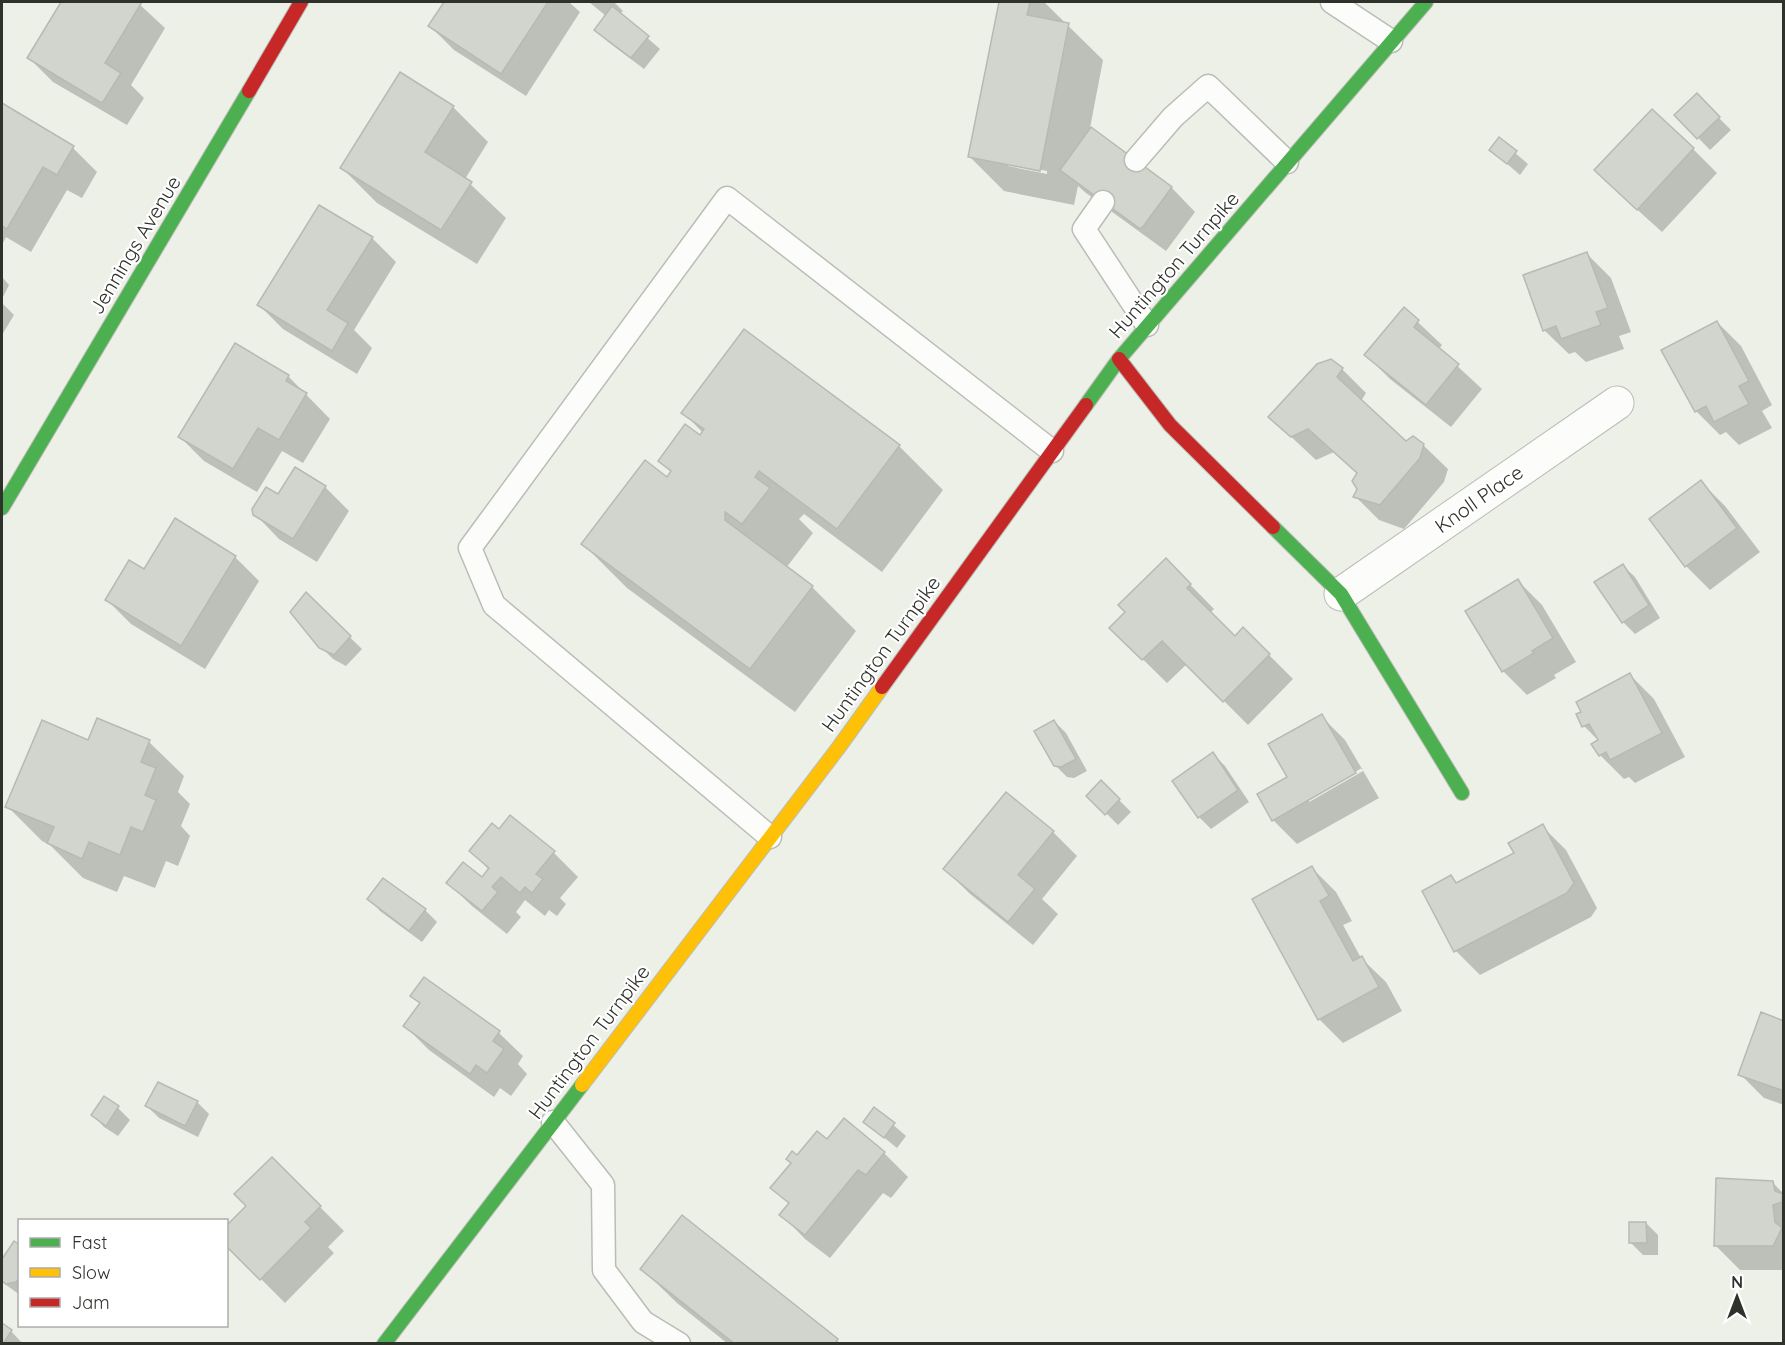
<svg xmlns="http://www.w3.org/2000/svg" width="1785" height="1345" font-family="Quicksand,sans-serif">
<style>
.shadow{fill:#0003;fill-rule:evenodd}
.building{fill:#d2d5ce;stroke:#b7bab3;stroke-width:1.5}
.lines{fill:none;stroke-linecap:round;stroke-linejoin:round}
.lane-casing{stroke:#babdb7;stroke-width:25}
.street-casing{stroke:#babdb7;stroke-width:35}
.fast-casing{stroke:#babdb7;stroke-width:16}
.slow-casing{stroke:#babdb7;stroke-width:16}
.jam-casing{stroke:#babdb7;stroke-width:16}
.lane{stroke:#fcfdfb;stroke-width:22}
.street{stroke:#fcfdfb;stroke-width:33}
.fast{stroke:#4caf50;stroke-width:14}
.slow{stroke:#ffc107;stroke-width:14}
.jam{stroke:#c62828;stroke-width:14}
.labels{text-anchor:middle;stroke-width:4.5;stroke-linejoin:round;paint-order:stroke}
.street-label{font-size:20px;fill:#2f312b;stroke:#fff}
</style>
<rect width="100%" height="100%" fill="#ecf0e7"/>
<g class="shadow">
<path d="M62,2H137L165,28L131,85L144,98L127,125L53,82L29,58Z"/>
<path d="M446,2H569L580,12L526,96L454,50L430,26Z"/>
<path d="M589,2H614L623,11L620,14L660,49L644,69L607,41L596,30L606,16Z"/>
<path d="M1001,2H1044L1103,60L1090,128L1172,188L1195,212L1166,251L1086,193L1078,186L1074,205L1004,191L969,156ZM1008,163L1047,171V174L1008,166Z"/>
<path d="M1696,95L1731,130L1710,150L1676,115Z"/>
<path d="M2,105L73,148L97,172L82,198L67,190L31,252L6,237L2,245Z"/>
<path d="M453,107L488,142L465,179L506,218L477,264L377,203L342,168Z"/>
<path d="M1499,139L1528,164L1520,175L1491,150Z"/>
<path d="M1693,149L1717,173L1662,232L1620,194Z"/>
<path d="M372,238L396,262L354,330L372,348L357,374L283,329L259,305Z"/>
<path d="M1587,254L1611,278L1631,332L1619,336L1624,349L1586,362L1575,352L1569,354L1544,330Z"/>
<path d="M2,277L9,285L2,299Z"/>
<path d="M2,303L14,315L2,335Z"/>
<path d="M1404,309L1442,345L1439,349L1482,389L1451,427L1390,379L1366,355Z"/>
<path d="M1717,322L1741,346L1772,405L1762,411L1772,428L1739,445L1726,432L1720,435L1696,411Z"/>
<path d="M1330,361L1342,369L1366,393L1361,401L1406,443L1423,445L1448,469L1444,482L1404,529L1379,520L1355,496L1358,488V474L1334,452L1316,460L1270,417Z"/>
<path d="M288,376L330,419L303,463L282,451L257,492L204,461L180,437Z"/>
<path d="M683,412L899,446L943,490L882,572L804,514L799,519L813,533L786,568L812,587L856,631L795,712L627,588L583,544L668,479L672,473L660,461L700,437L703,433Z"/>
<path d="M1701,482L1725,506L1760,552L1710,590L1686,566Z"/>
<path d="M325,487L349,511L317,562L279,539L255,514L278,496Z"/>
<path d="M235,557L259,581L205,669L131,624L107,600L144,571Z"/>
<path d="M1166,560L1214,609L1210,613L1235,638L1243,629L1293,679L1248,725L1187,664L1167,683L1111,628L1127,612Z"/>
<path d="M1623,566L1635,577L1660,618L1635,634L1623,622Z"/>
<path d="M1518,581L1542,605L1576,662L1554,675L1556,678L1527,695L1503,671L1467,611Z"/>
<path d="M306,595L362,649L346,666L333,659L321,647Z"/>
<path d="M1630,675L1654,699L1685,757L1635,783L1629,777L1624,779L1600,755L1599,741L1584,726Z"/>
<path d="M1321,716L1345,740L1379,798L1297,844L1273,820L1289,778ZM1362,768L1363,771L1309,802V798Z"/>
<path d="M1054,721L1066,733L1087,771L1074,778L1067,777L1055,765Z"/>
<path d="M88,741L149,742L184,776L178,792L190,804L181,826L190,836L178,866L166,861L155,888L124,876L117,892L83,878L50,845L42,841L7,806Z"/>
<path d="M1213,754L1225,766L1249,802L1211,829L1199,817Z"/>
<path d="M1101,782L1131,812L1118,825L1088,795Z"/>
<path d="M510,817L554,853L578,877L560,898L566,904L557,916L549,910L545,916L525,900L516,912L521,917L507,934L472,906L448,883L482,879L489,870L471,851L499,831Z"/>
<path d="M1542,826L1566,850L1597,908L1591,917L1480,975L1456,951L1424,891L1451,877L1458,884L1516,854Z"/>
<path d="M1053,832L1077,856L1042,899L1058,914L1033,945L969,893L945,869Z"/>
<path d="M1312,868L1336,892L1352,921L1343,925L1361,958L1386,982L1402,1011L1343,1043L1319,1019Z"/>
<path d="M369,899L425,910L437,922L422,942L380,911Z"/>
<path d="M424,979L499,1033L523,1056L518,1064L527,1074L511,1096L500,1088L494,1097L429,1050L405,1026L420,1004L412,996Z"/>
<path d="M1784,1022V1105L1764,1098L1740,1074Z"/>
<path d="M104,1098L118,1108L130,1120L118,1136L104,1127L93,1115Z"/>
<path d="M197,1102L209,1114L198,1137L159,1118L147,1106Z"/>
<path d="M875,1109L906,1136L897,1148L865,1122Z"/>
<path d="M844,1121L884,1153L908,1177L891,1198L883,1193L830,1258L805,1239L782,1215L790,1205L772,1188L797,1157L827,1141Z"/>
<path d="M272,1159L344,1231L328,1247L334,1253L285,1303L226,1244L249,1206Z"/>
<path d="M1772,1182L1784,1194V1270H1740L1716,1246Z"/>
<path d="M1646,1223L1658,1235V1255H1643L1631,1243Z"/>
<path d="M14,1243L20,1246V1295L2,1282V1261Z"/>
<path d="M642,1269L837,1340L840,1344H728L677,1303Z"/>
<path d="M2,1325L11,1331L23,1344H2Z"/>
</g>
<g class="building">
<path d="M61,2H142L105,63L121,73L103,102H100L27,58Z"/>
<path d="M444,2H548L501,74L428,26Z"/>
<path d="M999,2H1030L1027,15L1069,23L1040,171L968,157Z"/>
<path d="M612,6L649,36L631,58L594,30Z"/>
<path d="M400,72L454,106L425,152L472,182L441,230L340,168Z"/>
<path d="M1697,93L1720,117L1697,139L1674,115Z"/>
<path d="M2,103L74,146L57,175L43,167L7,229L2,226Z"/>
<path d="M1652,109L1694,148L1637,210L1594,170Z"/>
<path d="M1091,127L1172,187L1142,228H1139L1060,170Z"/>
<path d="M1499,137L1517,151L1507,164L1489,150Z"/>
<path d="M319,205L373,237L327,310L348,323L332,351L257,305Z"/>
<path d="M1587,252L1608,308L1596,312L1601,325L1561,339L1556,326L1543,331L1523,275Z"/>
<path d="M1404,307L1419,320L1414,327L1459,364L1426,405L1364,355Z"/>
<path d="M1717,321L1749,381L1739,386L1749,404L1714,422L1706,406L1695,412L1661,350Z"/>
<path d="M744,329L900,445L837,529L759,471L755,477L770,488L742,524L725,512V520L813,586L750,669L581,544L645,460L667,477L671,471L658,461L685,424L700,435L704,429L681,413Z"/>
<path d="M235,343L289,375L286,381L307,393L279,440L258,428L233,469L178,437Z"/>
<path d="M1331,359L1343,368L1337,377L1406,441L1413,436L1424,444L1420,458L1380,505L1353,497L1357,489L1352,481L1357,473L1308,429L1291,437L1268,417L1317,364Z"/>
<path d="M295,467L326,486L293,539L253,515L252,509L266,487L278,494Z"/>
<path d="M1701,480L1737,528L1685,567L1649,519Z"/>
<path d="M175,518L236,556L181,646L105,600L129,560L144,569Z"/>
<path d="M1166,558L1191,584L1187,588L1235,636L1243,627L1270,654L1223,702L1162,641L1142,660L1109,628L1125,612L1118,605Z"/>
<path d="M1623,564L1649,605L1622,623L1594,582Z"/>
<path d="M1518,579L1553,638L1532,651L1534,653L1502,672L1465,611Z"/>
<path d="M306,592L351,636L334,655L319,648L290,612Z"/>
<path d="M1630,673L1662,733L1610,760L1606,752L1599,756L1591,744L1598,740L1589,724L1582,727L1576,714L1581,712L1576,702Z"/>
<path d="M1322,714L1356,773L1272,821L1257,794L1287,777L1268,744Z"/>
<path d="M97,718L150,740L141,762L156,768L145,795L156,800L143,832L131,827L120,855L89,842L82,859L47,843L54,827L5,807L42,720L88,740Z"/>
<path d="M1054,720L1076,759L1061,767L1054,766L1034,731Z"/>
<path d="M1213,752L1238,790L1198,818L1172,781Z"/>
<path d="M1101,780L1120,799L1105,815L1086,796Z"/>
<path d="M1006,792L1054,831L1018,875L1035,889L1008,922L943,869Z"/>
<path d="M510,815L555,851L536,874L543,879L532,893L525,887L520,893L501,877L492,887L498,892L482,911L446,883L463,862L482,877L489,868L469,851L492,823L499,829Z"/>
<path d="M1543,824L1574,883L1567,893L1454,952L1422,891L1451,875L1456,883L1514,853L1508,843Z"/>
<path d="M1312,866L1329,896L1320,901L1353,961L1362,956L1379,987L1318,1020L1252,899Z"/>
<path d="M383,878L426,909L409,931L367,899Z"/>
<path d="M424,977L500,1031L493,1041L504,1049L487,1073L476,1065L470,1074L403,1026L420,1003L410,996Z"/>
<path d="M1761,1012L1784,1021V1091L1738,1075Z"/>
<path d="M158,1082L198,1101L185,1126L145,1106Z"/>
<path d="M104,1096L119,1106L106,1126L91,1115Z"/>
<path d="M874,1107L895,1123L884,1138L863,1122Z"/>
<path d="M844,1118L885,1152L866,1175L858,1170L805,1235L779,1215L789,1203L770,1188L791,1163L786,1159L792,1151L797,1155L817,1131L827,1139Z"/>
<path d="M272,1157L321,1206L305,1222L311,1228L260,1280L226,1246V1226L246,1206L234,1194Z"/>
<path d="M1716,1178L1773,1181L1775,1191L1783,1194L1782,1202L1773,1205L1775,1222L1782,1228L1773,1246H1714Z"/>
<path d="M682,1215L838,1339L835,1344H735L640,1269Z"/>
<path d="M1629,1222H1646L1647,1243H1629Z"/>
<path d="M14,1241L20,1245V1277L16,1282L6,1284L2,1281V1259Z"/>
<path d="M2,1323L12,1330L3,1344H2Z"/>
</g>
<g class="lines">
<g class="lane-casing">
<g id="lane">
<path d="M1332,2L1391,41"/>
<path d="M1136,160L1173,117L1208,86L1287,162"/>
<path d="M1103,202L1084,229L1147,325"/>
<path d="M770,837L494,605L470,548L727,198L1052,451"/>
<path d="M553,1122L603,1185L604,1270L643,1322L679,1344"/>
</g>
</g>
<g class="street-casing">
<path id="street" d="M1341,594L1617,403"/>
</g>
<g class="fast-casing">
<g id="fast">
<path d="M1086,405L1119,359L1426,2"/>
<path d="M2,508L249,91"/>
<path d="M1273,527L1341,594L1462,793"/>
<path d="M384,1344L582,1085"/>
</g>
</g>
<g class="slow-casing">
<path id="slow" d="M582,1085L839,747L882,687"/>
</g>
<g class="jam-casing">
<g id="jam">
<path d="M249,91L301,2"/>
<path d="M1119,359L1170,425L1273,527"/>
<path d="M882,687L1086,405"/>
</g>
</g>
<use href="#lane" class="lane"/>
<use href="#street" class="street"/>
<use href="#fast" class="fast"/>
<use href="#slow" class="slow"/>
<use href="#jam" class="jam"/>
</g>
<g class="labels">
<g class="street-label">
<text transform="translate(135 245) rotate(-59)" y="7">Jennings Avenue</text>
<text transform="translate(1174 265) rotate(-49)" y="7">Huntington Turnpike</text>
<text transform="translate(1479 499) rotate(-35)" y="7">Knoll Place</text>
<text transform="translate(881 654) rotate(-54)" y="7">Huntington Turnpike</text>
<text transform="translate(589 1042) rotate(-53)" y="7">Huntington Turnpike</text>
</g>
</g>
<rect width="1785" height="1345" fill="none" stroke="#2f312b" stroke-width="6"/>
<rect x="18" y="1219" width="210" height="108" fill="#ffffff" stroke="#acadaa" stroke-width="1.5"/>
<rect x="30" y="1238" width="30" height="9" fill="#4caf50" stroke="#acadaa" stroke-width="1.5"/>
<text x="72" y="1249" font-size="18" fill="#2f312b">Fast</text>
<rect x="30" y="1268" width="30" height="9" fill="#ffc107" stroke="#acadaa" stroke-width="1.5"/>
<text x="72" y="1279" font-size="18" fill="#2f312b">Slow</text>
<rect x="30" y="1298" width="30" height="9" fill="#c62828" stroke="#acadaa" stroke-width="1.5"/>
<text x="72" y="1309" font-size="18" fill="#2f312b">Jam</text>
<g transform="translate(1737 1297)" stroke="#ffffff" stroke-width="4.5" paint-order="stroke">
<path d="M0-4.5L10 22L0 15L-10 22Z" fill="#2f312b"/>
<text y="-9" font-size="16" font-weight="bold" text-anchor="middle" fill="#2f312b">N</text>
</g>
</svg>
